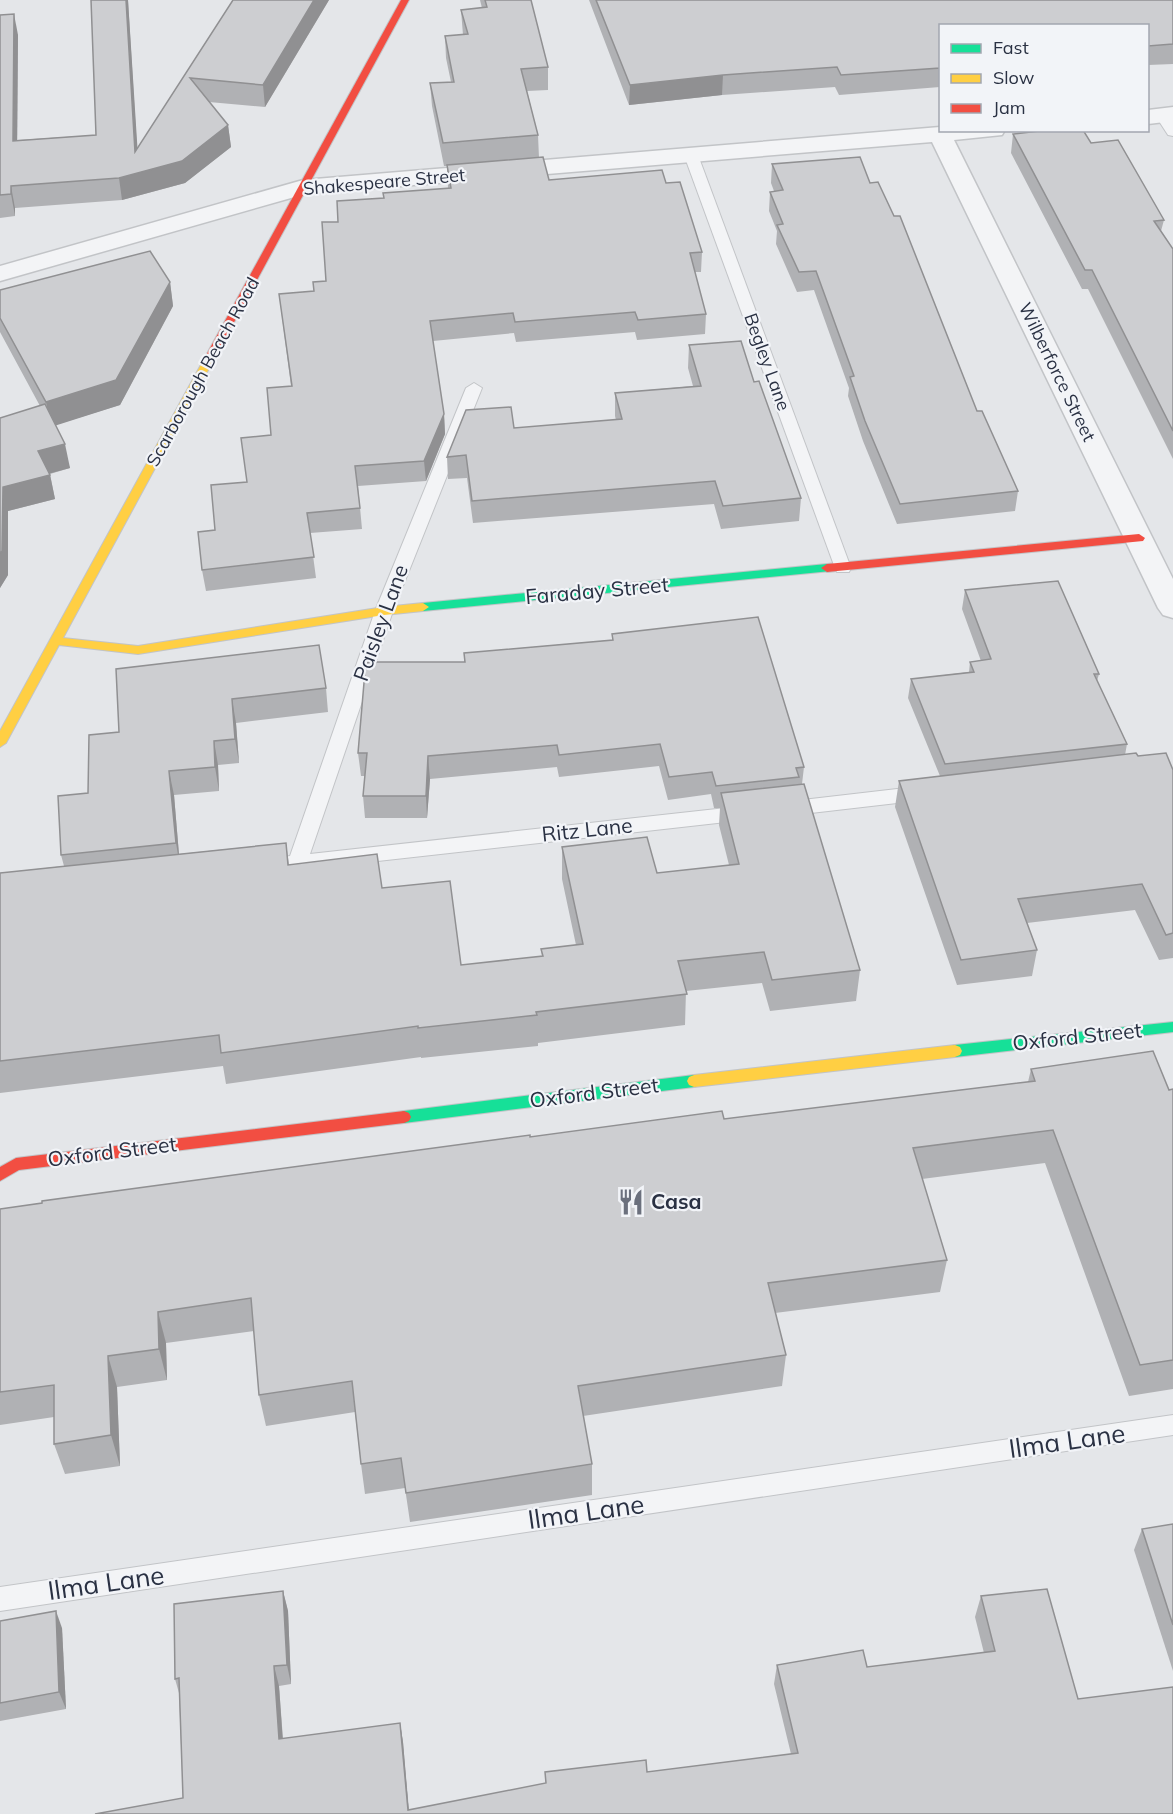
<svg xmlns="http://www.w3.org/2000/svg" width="1173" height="1814" font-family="Mulish,sans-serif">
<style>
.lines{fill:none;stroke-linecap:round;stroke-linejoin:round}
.lane-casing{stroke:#c2c4c7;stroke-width:2}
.street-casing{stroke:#c2c4c7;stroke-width:3}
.fast-casing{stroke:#c2c4c7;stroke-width:2}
.slow-casing{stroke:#c2c4c7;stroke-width:2}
.jam-casing{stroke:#c2c4c7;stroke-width:2}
.lane{fill:#f3f4f6;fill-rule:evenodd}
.street{fill:#f3f4f6;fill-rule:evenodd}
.fast{fill:#16e098;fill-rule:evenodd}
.slow{fill:#ffcf43;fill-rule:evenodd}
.jam{fill:#f24e42;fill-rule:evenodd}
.wall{fill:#b0b1b4}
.shaded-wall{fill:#909092}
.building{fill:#cdced1;stroke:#909092;stroke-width:1.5}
.labels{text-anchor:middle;stroke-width:4.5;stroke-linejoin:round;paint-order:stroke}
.far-street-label{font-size:18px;fill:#2a3143;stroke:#f2f4f8}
.street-label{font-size:21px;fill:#2a3143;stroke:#f2f4f8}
.poi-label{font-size:21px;font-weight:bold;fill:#2a3143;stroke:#f2f4f8;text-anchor:start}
.near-street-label{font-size:26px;fill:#2a3143;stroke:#f2f4f8}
</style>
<rect width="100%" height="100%" fill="#e4e6e9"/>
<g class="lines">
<g class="lane-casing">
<g id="lane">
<path d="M1162,111L1167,112L1173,121V136L1168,135L1155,115Z"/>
<path d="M691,151L698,155L851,568L849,572H837L835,568L684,155Z"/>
<path d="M474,383L482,388L393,611L310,854L744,806L751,808L753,813L751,818L744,820L297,870L263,873L256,871L253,866L256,861L290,856L375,611L466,388Z"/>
<path d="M923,786L930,788L932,793L930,798L923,800L785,816L778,814L776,809L778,804L785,802Z"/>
<path d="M1173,1415V1435L0,1611V1587Z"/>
</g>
</g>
<g class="street-casing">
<g id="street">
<path d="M1173,107V121L1148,124V110Z"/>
<path d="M940,127V130H1005L1002,135L954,140L1173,579V618L1163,615L1158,608L932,142L305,194L0,281V266L303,180Z"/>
</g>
</g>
<g class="fast-casing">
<g id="fast">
<path d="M827,564L833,568L831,571L423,611L417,607L423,603Z"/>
<path d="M1173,1022V1032L955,1057L950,1055L948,1051L950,1047L955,1045Z"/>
<path d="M694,1075L699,1077L701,1081L699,1085L694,1087L404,1123L399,1121L397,1117L399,1113L404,1111Z"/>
</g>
</g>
<g class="slow-casing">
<g id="slow">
<path d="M208,358L213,361L63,638L138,646L384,607L423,603L429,607L423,611L384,615L138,654L59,645L6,743L0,747V731L203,361Z"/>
<path d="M955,1045L960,1047L962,1051L960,1055L955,1057L694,1087L689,1085L687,1081L689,1077L694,1075Z"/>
</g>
</g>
<g class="jam-casing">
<g id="jam">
<path d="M401,0H409L213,361L208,364L204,363L203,361Z"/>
<path d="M1139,534L1145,538L1143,541L827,572L821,568L827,564Z"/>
<path d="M404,1111L409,1113L411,1117L409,1121L404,1123L19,1170L0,1181V1167L16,1158Z"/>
</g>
</g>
<use href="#lane" class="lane"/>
<use href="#street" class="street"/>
<use href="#fast" class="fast"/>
<use href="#slow" class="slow"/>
<use href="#jam" class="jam"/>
</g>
<g class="wall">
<path d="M91,0H128L137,149L233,0H329L265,107L209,102L228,125L231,147L185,183L122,200L15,208V216L0,218V15L18,35L17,140L96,135Z"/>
<path d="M480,0H531L548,67V90L527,91L538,135L539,158L549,180L666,183L702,252L701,272H695L706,314L705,334L637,340L635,332L516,342L514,333L433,341L444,414L445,434L426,481L358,486L362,529L310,533L316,578L206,591L202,570L215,530L247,482L271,435L291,386L279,294L314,291L326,281L338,222L384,198L448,188L447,166H444L432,106L430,83L451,82L446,58L445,36L463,35L461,10L482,8Z"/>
<path d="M589,0H1173V64L1148,65V26H940V87L839,95L835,87L722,95L629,105Z"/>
<path d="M1013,134L1091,143L1164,220L1161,231L1173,249V459L1088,289H1082L1011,153Z"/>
<path d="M772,164L870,183L977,411L1018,491L1015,511L897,524L863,441L848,396L849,388L814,290L797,292L776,244L777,231L769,211L770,192L774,191L771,183Z"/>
<path d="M170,282L173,306L120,405L55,425L70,468L50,474L55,499L8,511V575L0,588V418L40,406L0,332V290Z"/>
<path d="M689,345L754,382L801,498L799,521L721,529L714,504L473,523L467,478L448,479L447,457L616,420L615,416V393L693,386L688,368Z"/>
<path d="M965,590L1099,674L1097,681L1127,744L1125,755L1138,756L1173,770V958L1159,960L1135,910L1027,923L1037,950L1032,976L957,985L895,807L899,781L940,776L908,698L911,679L969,672L970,662L981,661L962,609Z"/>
<path d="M612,634L804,767L802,784L860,970L856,1001L770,1011L762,983L686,991L685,1025L538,1043V1046L421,1058V1057L226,1084L223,1066L0,1093V873L64,866L61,855L88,793L119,732L116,669L326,688L328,712L236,723L239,763L218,765L219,791L174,795L179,854L286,843L289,865L382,888L461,965L542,957L541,949L576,945L562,879V847L657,873L729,865L719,825L720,808H714L711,794L668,800L659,766L559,777L557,767L430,779L427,818H365L363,796L365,776H361L358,753L464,662V653L612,640Z"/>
<path d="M1031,1069L1169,1090L1173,1089V1389L1129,1396L1045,1163L922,1179L947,1260L940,1292L775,1313L786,1355L782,1386L583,1416L592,1464V1495L410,1522L405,1488L365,1494L361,1464L355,1412L266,1426L259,1395L254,1331L166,1343L167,1380L117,1387L120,1466L65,1474L54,1444V1417L0,1425V1209L530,1137L724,1119L1028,1082Z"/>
<path d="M1173,1524V1671L1134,1550L1142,1529Z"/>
<path d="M283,1591L288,1611L291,1684L279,1686L283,1739L400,1723L403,1742L409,1810L546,1784L545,1772H647L791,1754L774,1684L777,1665L867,1667L984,1653L975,1617L981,1596L1078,1699L1173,1814H95L183,1798L179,1693L175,1679Z"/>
<path d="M0,1621L62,1628L66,1709L0,1721Z"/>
</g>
<g class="shaded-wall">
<path d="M126,0H128L139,172L228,125L231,147L185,183L122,200L119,178L135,152Z"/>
<path d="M314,0H329L265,107L263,85Z"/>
<path d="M14,14L18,35L17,163L13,141Z"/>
<path d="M723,75L722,95L629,105L630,85Z"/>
<path d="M11,186L15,208V216L11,194Z"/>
<path d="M170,282L173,306L120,405L51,427L46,402Z"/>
<path d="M444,414L445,434L426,481L424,461Z"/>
<path d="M65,444L70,468L44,475L38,451Z"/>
<path d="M50,475L55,499L8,511V575L0,588V554L3,487Z"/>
<path d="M232,699L236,723L239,763L235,739Z"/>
<path d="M214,741L218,765L219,791L215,767Z"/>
<path d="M428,756L430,779L427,818L426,796Z"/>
<path d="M169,771L174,795L180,867L176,843Z"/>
<path d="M158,1312L166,1343L167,1380L159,1349Z"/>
<path d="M108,1356L117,1387L120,1466L111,1435Z"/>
<path d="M283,1591L288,1611L291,1684L287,1665Z"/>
<path d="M56,1611L62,1628L66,1709L59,1692Z"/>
<path d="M274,1666L279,1686L284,1758L279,1739Z"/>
<path d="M400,1723L403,1742L409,1814H408Z"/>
</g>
<g class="building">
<path d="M91,0H126L135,152L233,0H314L263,85L190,78L228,125L182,161L119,178L11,186V194L0,195V15L14,14L13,141L96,135Z"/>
<path d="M485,0H531L548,67L521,69L538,135L443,143L430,83L454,82L445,36L468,34L461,10L487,7Z"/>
<path d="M596,0H1173V44L1148,46V26H940V68L841,75L837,67L723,75L630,85Z"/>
<path d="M1048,130H1083L1091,143L1118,140L1164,220L1154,221L1173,249V431L1092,270H1085L1013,134Z"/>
<path d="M543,157L549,180L662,170L666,183L680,182L702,252L690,253L706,314L638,320L635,312L515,322L513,313L430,321L444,414L424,461L355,466L360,508L307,513L314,557L202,570L198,532L215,530L211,485L247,482L241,438L271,435L267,388L292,386L279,294L314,291L313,282L326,281L322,222H338L337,201L384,198L383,193L451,188L447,165Z"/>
<path d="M860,157L870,183L878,182L894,216H900L977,411H982L1018,491L900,504L865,421L850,377L854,376L816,271L799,272L777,225L783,224L770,192L783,190L772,164Z"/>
<path d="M150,251L170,282L116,380L46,402L0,318V290Z"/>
<path d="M741,341L754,382L759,381L801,498L723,506L715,481L472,501L466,455L447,457L466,410L511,407L514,428L622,419L615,393L701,386L689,345Z"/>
<path d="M45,404L65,444L38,451L50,475L3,487L2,551L0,554V418Z"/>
<path d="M1058,581L1099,674H1094L1127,744L945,764L911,679L974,672L970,662L991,659L965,590Z"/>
<path d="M758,617L804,767L796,768L799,777L716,786L712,772L669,777L660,744L559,755L557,745L428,756L426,796H363L367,753H358L365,671L368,662H465L464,653L613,640L612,634Z"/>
<path d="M319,645L326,688L232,699L235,739L214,741L215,767L169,771L176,843L61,855L58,796L88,793L89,735L119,732L116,669Z"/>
<path d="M1136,753L1138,756L1166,753L1173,770V933L1166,935L1142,884L1018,899L1037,950L961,960L899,781Z"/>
<path d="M804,784L860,970L772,980L764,952L678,961L687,994L536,1012L537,1015L418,1028V1026L221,1053L219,1035L0,1061V873L286,843L288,865L377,854L382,888L450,881L461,965L543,956L541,949L583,944L562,847L647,837L657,873L739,864L721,793Z"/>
<path d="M1153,1051L1169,1090L1173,1089V1360L1140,1365L1053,1130L913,1148L947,1260L768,1283L786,1355L578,1386L592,1464L406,1493L401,1458L361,1464L352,1381L259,1395L251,1298L158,1312L159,1349L108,1356L111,1435L54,1444V1385L0,1392V1209L42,1203V1201L530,1135V1137L722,1111L724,1119L1035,1081L1031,1069Z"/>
<path d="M1173,1524V1625L1142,1529Z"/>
<path d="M1047,1589L1078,1699L1173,1687V1814H95L183,1798L179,1678L175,1679L174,1604L283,1591L287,1665L274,1666L279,1739L400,1723L408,1810L546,1783L545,1772L646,1760L647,1772L798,1753L777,1665L863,1650L867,1667L995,1651L981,1596Z"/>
<path d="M56,1611L59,1692L0,1703V1621Z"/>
</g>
<defs>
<g id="restaurant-bare" transform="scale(2.07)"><path d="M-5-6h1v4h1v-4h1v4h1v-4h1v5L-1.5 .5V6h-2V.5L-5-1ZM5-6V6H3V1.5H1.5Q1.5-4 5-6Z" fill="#6b707d" stroke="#f2f4f8" stroke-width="2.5" paint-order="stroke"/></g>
</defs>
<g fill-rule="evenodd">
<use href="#restaurant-bare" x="631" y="1202"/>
</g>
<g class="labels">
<g class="far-street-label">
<text transform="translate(384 182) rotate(-5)" y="6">Shakespeare Street</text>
<text transform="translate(767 362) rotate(70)" y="6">Begley Lane</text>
<text transform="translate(203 372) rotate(-61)" y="6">Scarborough Beach Road</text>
<text transform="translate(1057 372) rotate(64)" y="6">Wilberforce Street</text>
</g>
<g class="street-label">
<text transform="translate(597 591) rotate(-5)" y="7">Faraday Street</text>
<text transform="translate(381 623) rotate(-70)" y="7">Paisley Lane</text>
<text transform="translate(587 830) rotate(-6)" y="7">Ritz Lane</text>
<text transform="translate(1077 1037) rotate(-6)" y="7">Oxford Street</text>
<text transform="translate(594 1093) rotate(-7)" y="7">Oxford Street</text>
<text transform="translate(112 1152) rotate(-7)" y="7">Oxford Street</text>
</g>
<g class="poi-label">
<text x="651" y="1209">Casa</text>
</g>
<g class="near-street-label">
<text transform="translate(1067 1441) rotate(-8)" y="9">Ilma Lane</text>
<text transform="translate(586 1512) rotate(-8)" y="9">Ilma Lane</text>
<text transform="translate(106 1583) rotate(-8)" y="9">Ilma Lane</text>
</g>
</g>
<rect x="939" y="24" width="210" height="108" fill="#f2f4f8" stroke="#a2a6b0" stroke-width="1.5"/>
<rect x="951" y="44" width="30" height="9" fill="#16e098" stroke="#a2a6b0" stroke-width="1.5"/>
<text x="993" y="54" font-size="18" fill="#2a3143">Fast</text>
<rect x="951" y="74" width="30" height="9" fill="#ffcf43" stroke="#a2a6b0" stroke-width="1.5"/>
<text x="993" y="84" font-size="18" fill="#2a3143">Slow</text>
<rect x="951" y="104" width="30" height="9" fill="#f24e42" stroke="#a2a6b0" stroke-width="1.5"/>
<text x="993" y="114" font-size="18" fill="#2a3143">Jam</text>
</svg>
